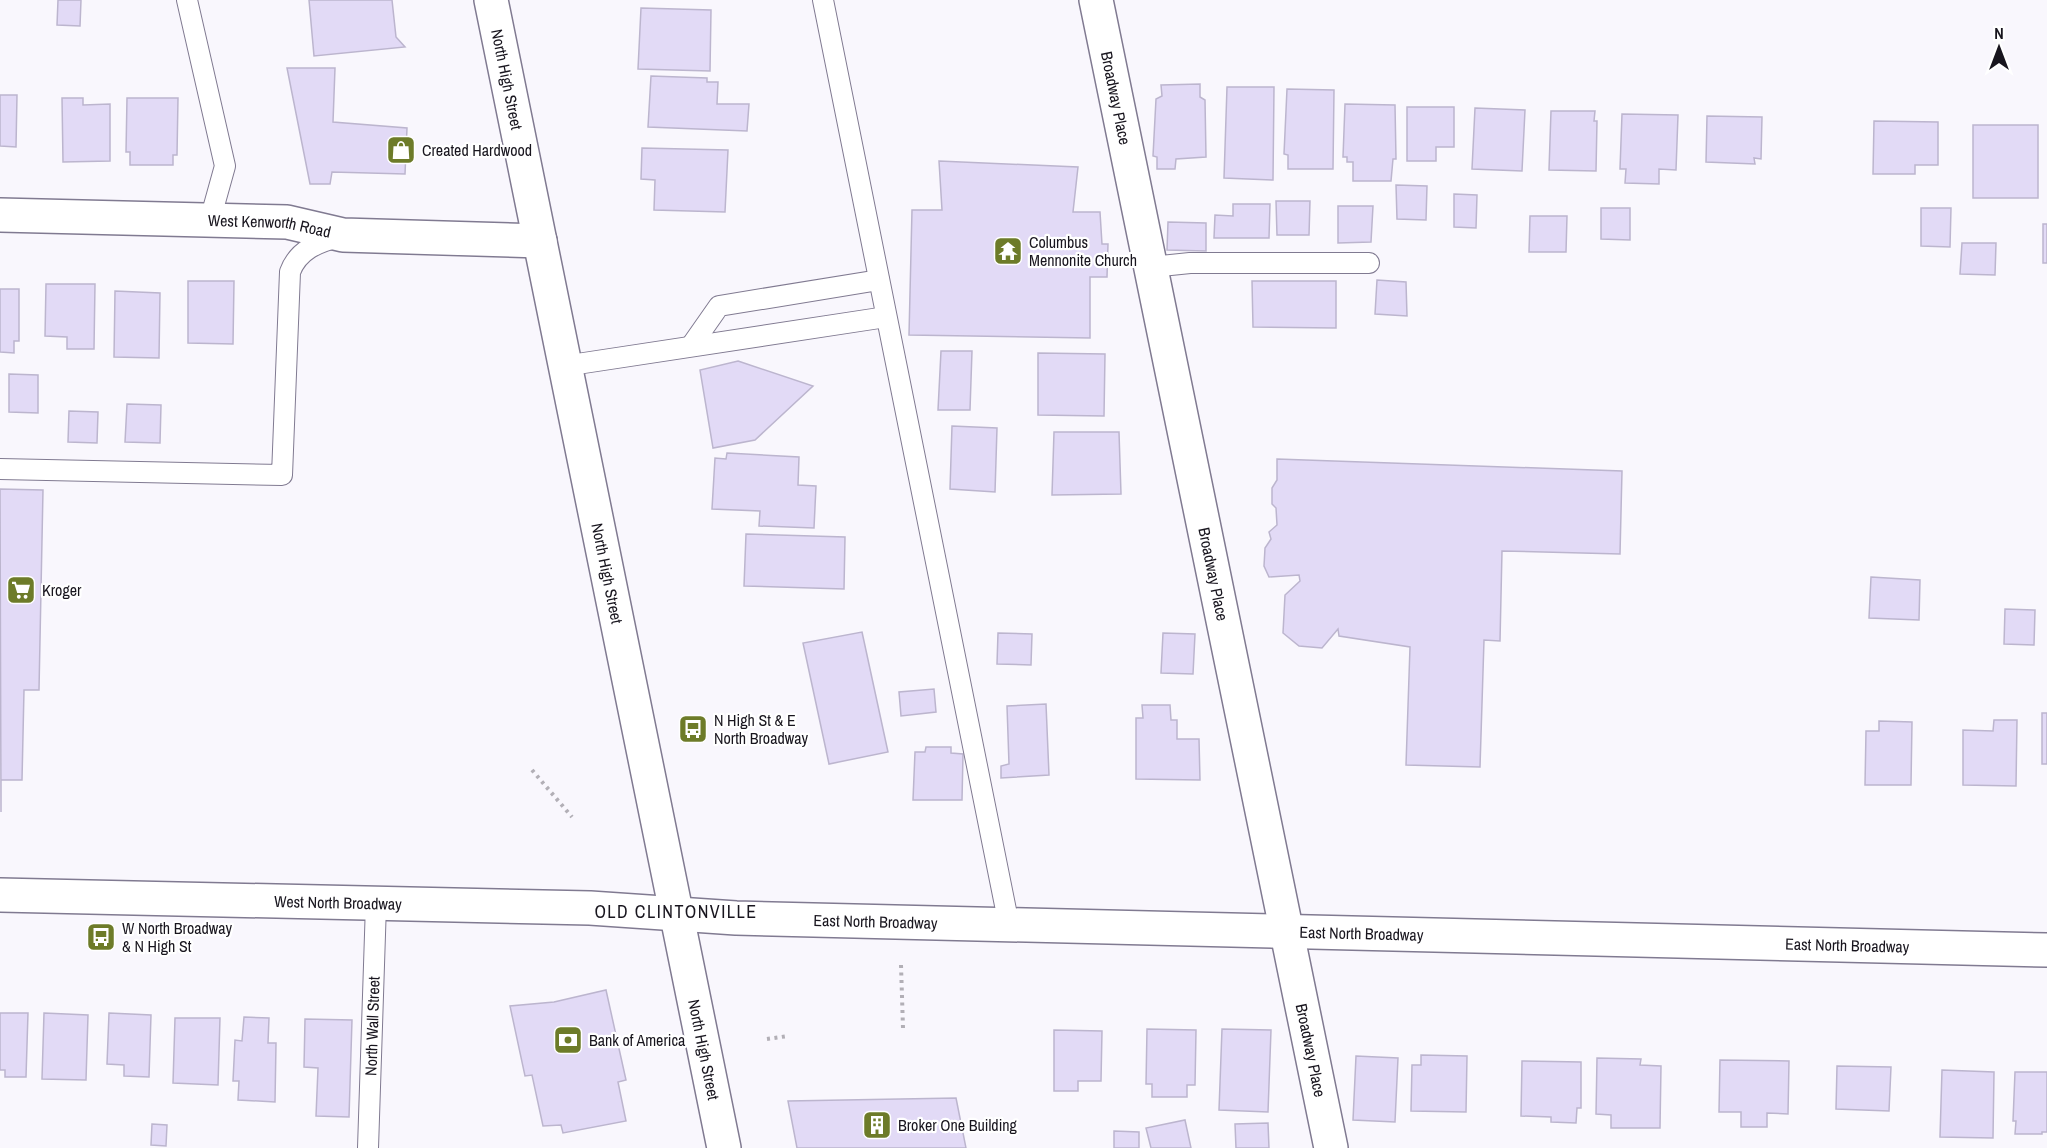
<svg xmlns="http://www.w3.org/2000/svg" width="2047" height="1148" font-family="'Archivo Narrow',sans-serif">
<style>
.building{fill:#e2daf6;stroke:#bcb5ce;stroke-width:1.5}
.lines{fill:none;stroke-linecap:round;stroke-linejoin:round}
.lane-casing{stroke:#807a91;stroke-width:22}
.street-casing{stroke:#807a91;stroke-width:36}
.secondary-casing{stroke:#807a91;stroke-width:36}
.primary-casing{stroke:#807a91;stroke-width:36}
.path{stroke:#b2afb6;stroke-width:4;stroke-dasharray:3 4.5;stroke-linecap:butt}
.lane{stroke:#fff;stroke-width:20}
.street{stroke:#fff;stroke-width:33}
.secondary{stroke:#fff;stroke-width:33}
.primary{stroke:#fff;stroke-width:33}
.labels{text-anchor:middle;stroke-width:4.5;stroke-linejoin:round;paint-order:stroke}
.street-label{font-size:16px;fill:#18151e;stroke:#fff}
.poi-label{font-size:16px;fill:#18151e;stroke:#fff;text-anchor:start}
.neighbourhood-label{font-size:18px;letter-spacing:1.5px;fill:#18151e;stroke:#fff}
</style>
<rect width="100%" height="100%" fill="#f9f7fd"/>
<g class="building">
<path d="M58,0H81L80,26L57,25Z"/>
<path d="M309,0H392L396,37L405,47L314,56Z"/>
<path d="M641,8L711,10L710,71L638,69Z"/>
<path d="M287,68H335L333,122L407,128L405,174L332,172L330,184H310Z"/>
<path d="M651,76L707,78V82H718L717,104H749L747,131L648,127Z"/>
<path d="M1200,84V97L1205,100L1206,157L1176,159L1175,169H1157V157L1153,156L1156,99L1162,96L1161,85Z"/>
<path d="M1227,87H1274L1273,180L1224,178Z"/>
<path d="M1287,89L1334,90L1333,169H1288V155L1284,154Z"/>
<path d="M0,95H17L16,147L0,146Z"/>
<path d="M62,98H83V105L110,104V161L63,162Z"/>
<path d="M127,98H178L177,155H173V165H130V152H126Z"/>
<path d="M1345,104L1395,105L1396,159H1393L1391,181H1353V162H1347V157H1343Z"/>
<path d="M1407,107H1454V147H1436V161H1407Z"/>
<path d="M1475,108L1525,110L1522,171L1472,169Z"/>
<path d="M1551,111H1595L1594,121H1597L1596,171L1549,170Z"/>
<path d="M1622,114L1678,115L1676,170L1659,169V184L1625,183L1626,169H1620Z"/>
<path d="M1707,116L1762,117L1761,159L1754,158L1755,164L1706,162Z"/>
<path d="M1874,121L1938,122V165H1915V174H1873Z"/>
<rect x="1973" y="125" width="65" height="73"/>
<path d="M642,148L728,150L725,212L654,210L655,180L641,179Z"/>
<path d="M939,161L1078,167L1073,212H1100L1102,244H1108L1107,277H1090V338L909,335L912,210H942Z"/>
<path d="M1396,185L1427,186L1426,220L1397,219Z"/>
<path d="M1454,194L1477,195L1476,228L1454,227Z"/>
<path d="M1276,201H1310L1309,235H1277Z"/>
<path d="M1233,204H1270L1269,238H1214L1215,215L1233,216Z"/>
<path d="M1338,206H1373L1371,242L1338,243Z"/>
<path d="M1601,208H1630V240L1601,239Z"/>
<path d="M1921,208H1951L1950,247L1921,246Z"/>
<path d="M1530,216H1567L1566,252H1529Z"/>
<path d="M1168,222L1206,223V251L1167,250Z"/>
<rect x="2043" y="224" width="4" height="39"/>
<path d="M1962,243H1996L1995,275L1960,274Z"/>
<path d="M1377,280L1406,282L1407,316L1375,314Z"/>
<path d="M188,281H234L233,344L188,343Z"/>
<path d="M1252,281H1336V328L1253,327Z"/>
<path d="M46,284H95L94,349H67V337L45,336Z"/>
<path d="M0,289H19V341H14V353L0,352Z"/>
<path d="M115,291L160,293L159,358L114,357Z"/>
<path d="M941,351H972L970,410H938Z"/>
<path d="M1038,353L1105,354L1104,416L1038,415Z"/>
<path d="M738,361L813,386L755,440L713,448L700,370Z"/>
<path d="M9,374L38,375V413L9,412Z"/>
<path d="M127,404L161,405L160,443L125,442Z"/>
<path d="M69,411L98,412L97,443L68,442Z"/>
<path d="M952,426L997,428L995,492L950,489Z"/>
<path d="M1054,432H1119L1121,494L1052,495Z"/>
<path d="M727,453L799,457L798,485L816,486L814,528L759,526L760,511L712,509L715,458L726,459Z"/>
<path d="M1277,459L1622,471L1620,554L1502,551L1500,641L1484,640L1480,767L1406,765L1410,647L1339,636L1338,629L1322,648L1299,646L1283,633L1285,595L1300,581L1299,575L1269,577L1264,566L1265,548L1271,539L1269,532L1277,525L1276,508L1272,504V488L1277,480Z"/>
<path d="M0,489L43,490L39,690H24L22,780H1V812Z"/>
<path d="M746,534L845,537L844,589L744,586Z"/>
<path d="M1871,577L1920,580L1919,620L1869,618Z"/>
<path d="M2005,609L2035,610L2034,645L2004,644Z"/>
<path d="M862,632L888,752L829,764L803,643Z"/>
<path d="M998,633L1032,634L1031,665L997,664Z"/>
<path d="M1163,633L1195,634L1193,674L1161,673Z"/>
<path d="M934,689L936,712L901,716L899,692Z"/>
<path d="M1046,704L1049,775L1001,778V766L1009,764L1007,706Z"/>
<path d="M1142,705H1170L1171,720H1177V739H1199L1200,780L1136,779V718H1143Z"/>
<rect x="2042" y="713" width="5" height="51"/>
<path d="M1994,720H2017L2016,786L1963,785V730L1993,731Z"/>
<path d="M1879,721L1912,722L1911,785H1865L1866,731H1879Z"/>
<path d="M926,747H951V753L963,754L962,800H913L915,752H925Z"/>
<path d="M606,990L626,1080L618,1082L626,1121L563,1133L561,1125L543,1126L532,1075L525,1076L510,1006L554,1002Z"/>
<path d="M0,1013H28L26,1077H5V1070H0Z"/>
<path d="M44,1013L88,1015L86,1080L42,1079Z"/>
<path d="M109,1013L151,1015L149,1077L124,1076V1065L107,1064Z"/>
<path d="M244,1017L269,1018L268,1043H276L275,1102L238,1100L239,1081H233L235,1040L242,1041Z"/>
<path d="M175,1018H220L218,1085L173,1083Z"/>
<path d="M305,1019L352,1020L349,1117L316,1116L318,1068L304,1067Z"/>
<path d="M1147,1029L1196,1030L1195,1085H1187V1097H1152V1084H1146Z"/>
<path d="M1222,1029L1271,1030L1268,1112L1219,1110Z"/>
<path d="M1054,1030L1102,1031L1101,1081H1078V1091H1054Z"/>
<path d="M1421,1055L1467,1056L1466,1112L1411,1111L1412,1065H1421Z"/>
<path d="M1356,1056L1398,1058L1395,1122L1353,1120Z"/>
<path d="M1597,1058L1641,1059L1640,1065L1661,1066L1660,1128H1611V1115L1596,1114Z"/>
<path d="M1720,1060L1789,1061L1788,1114L1767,1113V1127H1741V1112H1719Z"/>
<path d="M1522,1061L1581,1062V1108H1577L1576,1123L1551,1122V1117L1521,1116Z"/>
<path d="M1837,1066L1891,1067L1889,1111L1836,1109Z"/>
<path d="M1942,1070L1994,1072L1993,1138L1940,1137Z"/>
<path d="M2015,1072H2047V1132H2042V1134H2015L2016,1121H2013Z"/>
<path d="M956,1098L966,1148H797L788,1101Z"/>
<path d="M1185,1120L1191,1148H1151L1146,1128Z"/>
<path d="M1268,1123L1269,1148H1236L1235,1124Z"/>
<path d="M152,1124L167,1125L166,1146L151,1145Z"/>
<path d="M1114,1131L1139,1132V1148H1114Z"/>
</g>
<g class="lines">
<g class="lane-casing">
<g id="lane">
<path d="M187,0L225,166L210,220"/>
<path d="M823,0L1009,925"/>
<path d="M1151,267L1190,263H1369"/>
<path d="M691,346L719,306L879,280"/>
<path d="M564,366L886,317"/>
<path d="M0,469L282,475L290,272C298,250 318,242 339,237"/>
<path id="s1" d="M368,1148L376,904"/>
</g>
</g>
<g class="street-casing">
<g id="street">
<path id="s2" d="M1096,0L1331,1148"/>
<path id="s3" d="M0,215L287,222L343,235L540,241"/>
</g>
</g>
<g class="secondary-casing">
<g id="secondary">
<path id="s4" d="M0,895L590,908L736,918L2047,950"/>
</g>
</g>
<g class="primary-casing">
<g id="primary">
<path id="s5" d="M491,0L724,1148"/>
</g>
</g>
<g class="path">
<path d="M532,770L572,817"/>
<path d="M901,965L903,1028"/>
<path d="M767,1039L788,1036"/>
</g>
<use href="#lane" class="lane"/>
<use href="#street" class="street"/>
<use href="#secondary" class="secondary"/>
<use href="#primary" class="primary"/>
</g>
<defs>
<g id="shop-square" transform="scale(1.5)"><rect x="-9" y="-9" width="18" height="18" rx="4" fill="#6d7b29" stroke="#fff"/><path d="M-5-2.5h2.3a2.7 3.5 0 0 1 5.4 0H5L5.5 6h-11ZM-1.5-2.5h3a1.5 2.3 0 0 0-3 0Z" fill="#fff"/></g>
<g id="temple-square" transform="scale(1.5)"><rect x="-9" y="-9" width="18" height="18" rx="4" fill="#6d7b29" stroke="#fff"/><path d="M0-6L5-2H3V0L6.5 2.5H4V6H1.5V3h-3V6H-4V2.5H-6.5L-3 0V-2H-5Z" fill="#fff"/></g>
<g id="supermarket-square" transform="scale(1.5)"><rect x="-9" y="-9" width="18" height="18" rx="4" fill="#6d7b29" stroke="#fff"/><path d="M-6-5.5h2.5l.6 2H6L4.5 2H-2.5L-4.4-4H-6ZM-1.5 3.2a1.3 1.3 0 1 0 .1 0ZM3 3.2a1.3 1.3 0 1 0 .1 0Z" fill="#fff"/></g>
<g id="bus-square" transform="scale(1.5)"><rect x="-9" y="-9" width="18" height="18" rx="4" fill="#6d7b29" stroke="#fff"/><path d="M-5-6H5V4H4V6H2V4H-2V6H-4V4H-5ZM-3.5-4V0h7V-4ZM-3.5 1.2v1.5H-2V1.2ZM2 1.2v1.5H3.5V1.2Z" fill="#fff"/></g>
<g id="bank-square" transform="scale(1.5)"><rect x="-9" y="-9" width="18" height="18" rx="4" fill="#6d7b29" stroke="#fff"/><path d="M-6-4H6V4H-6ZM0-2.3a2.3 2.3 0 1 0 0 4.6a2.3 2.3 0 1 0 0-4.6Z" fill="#fff"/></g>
<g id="building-square" transform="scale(1.5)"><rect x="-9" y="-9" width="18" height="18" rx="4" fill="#6d7b29" stroke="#fff"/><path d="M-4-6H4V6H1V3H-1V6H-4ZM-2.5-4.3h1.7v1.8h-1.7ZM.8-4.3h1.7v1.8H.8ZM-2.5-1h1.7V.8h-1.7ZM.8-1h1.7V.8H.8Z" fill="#fff"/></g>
</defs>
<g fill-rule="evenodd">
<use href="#shop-square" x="401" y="150"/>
<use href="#temple-square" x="1008" y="251"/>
<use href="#supermarket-square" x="21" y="590"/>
<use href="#bus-square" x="693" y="729"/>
<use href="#bus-square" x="101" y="937"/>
<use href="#bank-square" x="568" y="1040"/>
<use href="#building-square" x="877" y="1125"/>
</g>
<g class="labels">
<g class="street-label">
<text dy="6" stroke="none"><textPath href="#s5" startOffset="81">North High Street</textPath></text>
<text dy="6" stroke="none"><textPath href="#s2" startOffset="100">Broadway Place</textPath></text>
<text dy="6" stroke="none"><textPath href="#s3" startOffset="270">West Kenworth Road</textPath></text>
<text dy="6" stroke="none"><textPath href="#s5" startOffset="585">North High Street</textPath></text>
<text dy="6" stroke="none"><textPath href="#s2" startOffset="586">Broadway Place</textPath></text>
<text dy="6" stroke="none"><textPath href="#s4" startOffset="338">West North Broadway</textPath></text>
<text dy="6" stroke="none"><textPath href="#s4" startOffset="876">East North Broadway</textPath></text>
<text dy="6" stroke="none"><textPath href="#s4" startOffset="1362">East North Broadway</textPath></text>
<text dy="6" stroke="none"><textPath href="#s4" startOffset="1848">East North Broadway</textPath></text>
<text dy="6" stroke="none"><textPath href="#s1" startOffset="122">North Wall Street</textPath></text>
<text dy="6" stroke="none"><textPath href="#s5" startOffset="1071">North High Street</textPath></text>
<text dy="6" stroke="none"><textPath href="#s2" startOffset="1072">Broadway Place</textPath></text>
</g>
<g class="poi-label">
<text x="422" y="156">Created Hardwood</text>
<text x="1029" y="248">Columbus<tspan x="1029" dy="18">Mennonite Church</tspan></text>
<text x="42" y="596">Kroger</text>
<text x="714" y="726">N High St &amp; E<tspan x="714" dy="18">North Broadway</tspan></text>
<text x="122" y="934">W North Broadway<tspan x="122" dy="18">&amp; N High St</tspan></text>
<text x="589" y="1046">Bank of America</text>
<text x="898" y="1131">Broker One Building</text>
</g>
<g class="neighbourhood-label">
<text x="676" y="918">OLD CLINTONVILLE</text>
</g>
</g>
<g transform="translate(1999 48)" stroke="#ffffff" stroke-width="4.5" paint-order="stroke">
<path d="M0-4.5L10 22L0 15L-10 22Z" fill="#18151e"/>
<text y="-9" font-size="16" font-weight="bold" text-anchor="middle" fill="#18151e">N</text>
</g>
</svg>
